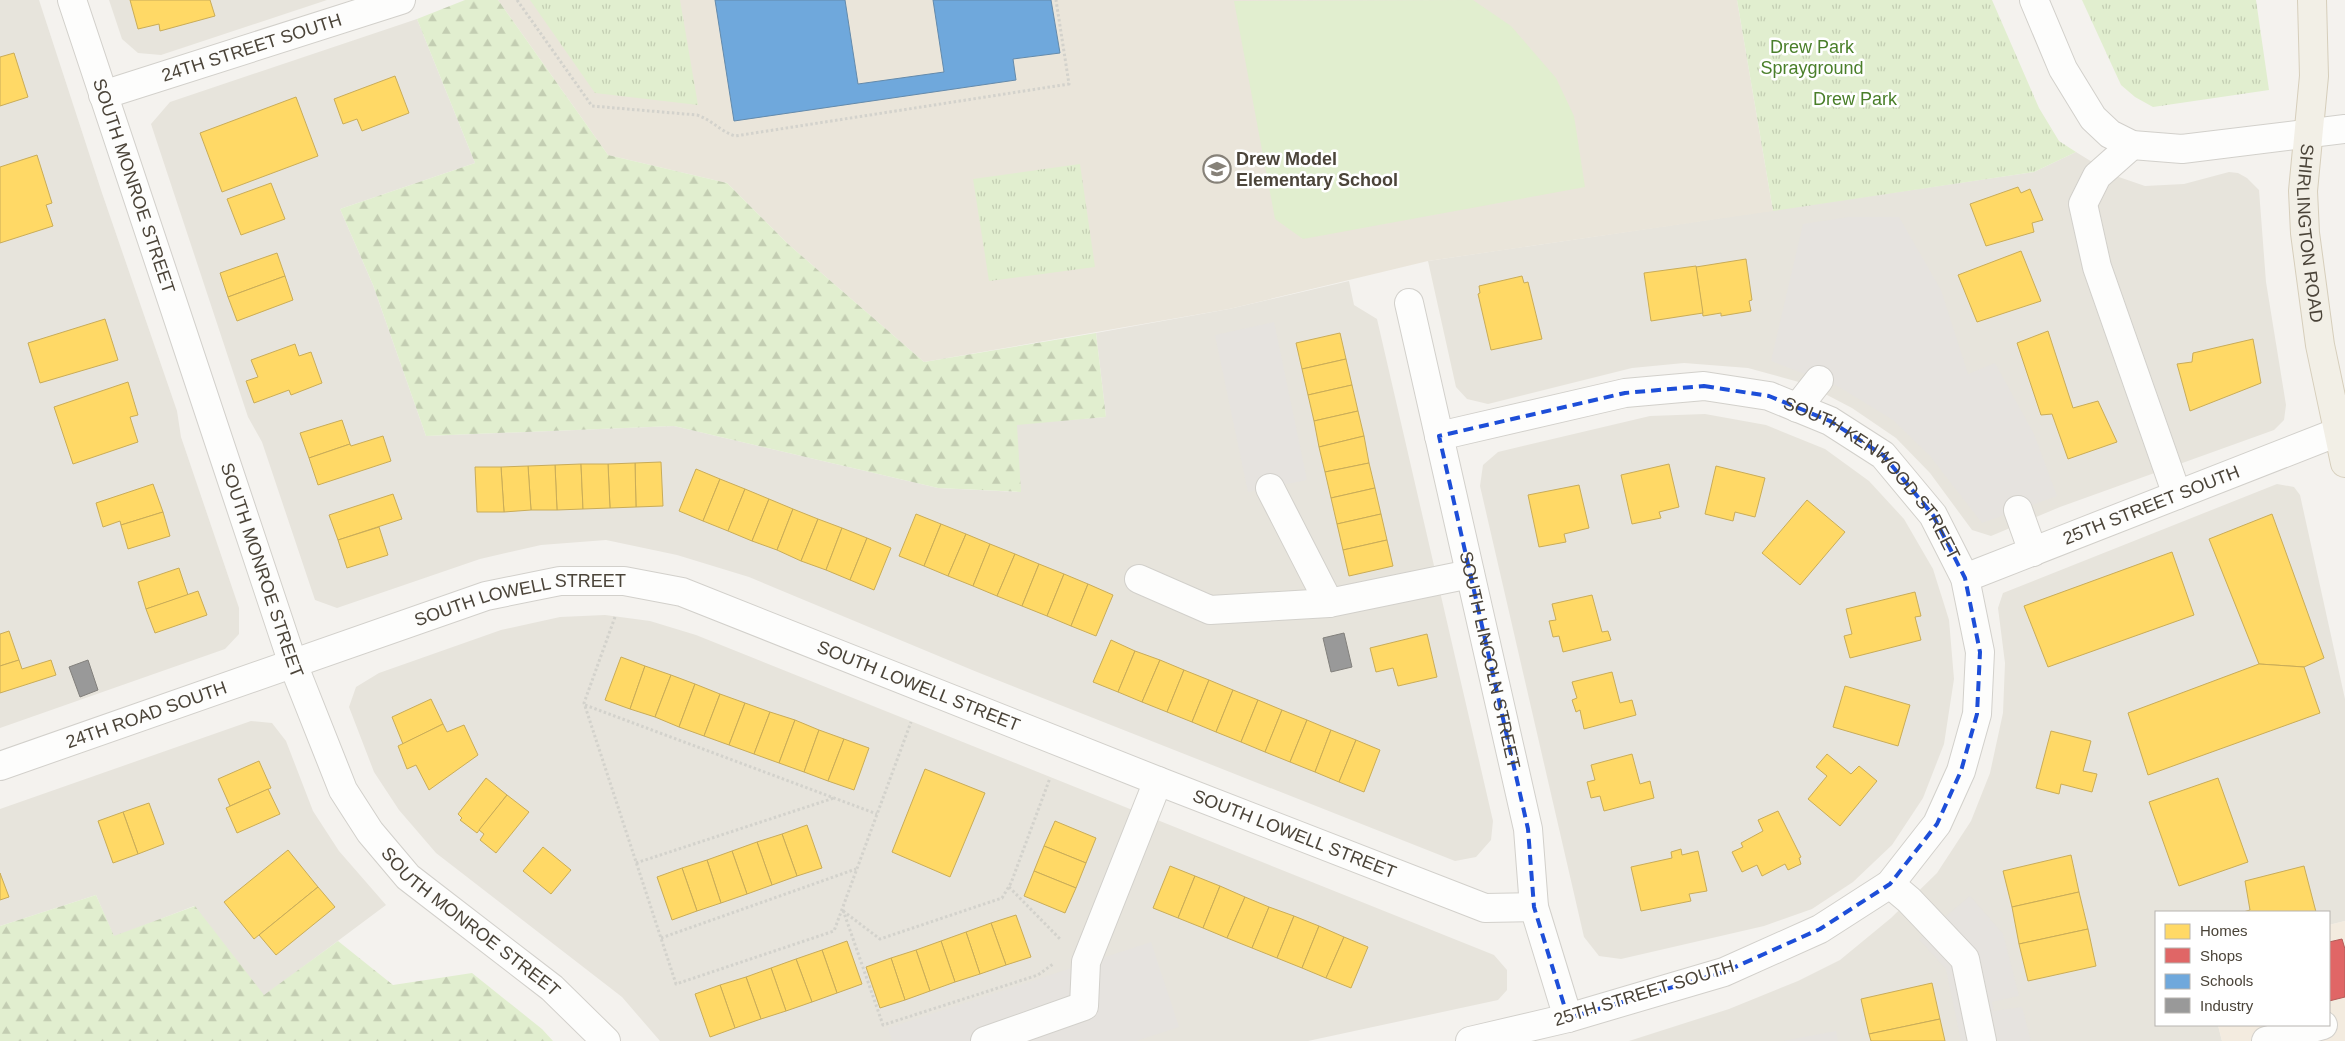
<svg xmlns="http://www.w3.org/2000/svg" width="2345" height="1041" font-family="Arial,sans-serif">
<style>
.residential{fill:#e7e4dc}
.commercial{fill:#f3ebdf}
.education{fill:#eae5da}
.grass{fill:#e1eecf}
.forest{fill:url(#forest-firs)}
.park{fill:url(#park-tufts)}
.parking{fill:#e6e3df}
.homes{fill:#ffd966;stroke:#c9ac58}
.shops{fill:#e06666;stroke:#b35c58}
.schools{fill:#6fa8dc;stroke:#648aab}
.industry{fill:#999;stroke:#82807c}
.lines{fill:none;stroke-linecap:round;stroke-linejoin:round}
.minor-casing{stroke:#d2d0cb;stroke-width:30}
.major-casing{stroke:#d6cebb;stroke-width:30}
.path{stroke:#d3d2cc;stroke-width:3;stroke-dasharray:2.5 2.5;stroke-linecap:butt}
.minor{stroke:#fdfdfc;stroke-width:28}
.major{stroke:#f2efe6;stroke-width:28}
.marked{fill:none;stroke:#1d4ed8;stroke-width:4;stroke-dasharray:10 6;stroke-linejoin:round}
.labels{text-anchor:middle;stroke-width:5;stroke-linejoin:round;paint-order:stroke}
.park-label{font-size:18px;fill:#4a7f2a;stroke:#fff}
.street-label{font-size:18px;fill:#4b4439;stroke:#fff}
.poi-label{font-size:18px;font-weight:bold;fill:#4b4439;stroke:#fff;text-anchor:start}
</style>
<defs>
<pattern id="forest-firs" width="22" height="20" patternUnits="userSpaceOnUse" patternTransform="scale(1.25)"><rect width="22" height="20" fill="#e1eecf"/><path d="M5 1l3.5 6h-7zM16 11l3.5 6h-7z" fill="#c3cdb2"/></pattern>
<pattern id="park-tufts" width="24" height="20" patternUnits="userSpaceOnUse" patternTransform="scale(1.25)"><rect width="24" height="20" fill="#e1eecf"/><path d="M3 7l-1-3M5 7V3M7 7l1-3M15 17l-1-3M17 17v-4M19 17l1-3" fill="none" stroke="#c3cdb2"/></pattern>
</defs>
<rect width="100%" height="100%" fill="#f4f2ee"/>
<g class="residential">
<path d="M0,0H39L102,193L177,411L181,437L239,608V634L225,649L0,728Z"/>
<path d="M109,0H327L161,55L138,53L122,39Z"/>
<path d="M417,19L475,163L340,209L373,285L426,436L674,426L938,488L1020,492L1016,424L1106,417L1096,333L1229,309L1349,281L1354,305L1377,319L1493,821L1491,840L1476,857L1455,861L977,672L749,577L677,555L606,540L541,545L480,559L337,608L315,600L262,442L248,417L151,124L170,102Z"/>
<path d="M2076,152L2113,175L2145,186L2184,184L2229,172L2238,173L2247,178L2259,190L2266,282L2286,405L2284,420L2274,430L2060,507L1991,536L1972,530L1930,473L1896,438L1852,408L1806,384L1748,368L1684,363L1632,368L1488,404L1467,399L1456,387L1428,261L2034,172Z"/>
<path d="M1705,414L1766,425L1825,449L1869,481L1904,519L1933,569L1949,620L1954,679L1944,744L1923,798L1892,845L1853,882L1812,909L1764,926L1621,959L1599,956L1584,937L1480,486L1483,465L1498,452L1650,416Z"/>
<path d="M2277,484L2294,487L2300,495L2345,699V921L2329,925V912H2156V1025H2218L2222,1041H1629L1729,1009L1798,981L1840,960L1891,918L1937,873L1971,821L1990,773L2003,713L2005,663L1998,608L2003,593Z"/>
<path d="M605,615L650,621L696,635L1494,955L1507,970V990L1498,1000L1308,1041H660L622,997L436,853L399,810L374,772L349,707L356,687L379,673L501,630L560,617Z"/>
<path d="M251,721L272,723L286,741L313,811L339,851L386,905L264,996L194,906L114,937L96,895L0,926V809Z"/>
</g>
<path class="commercial" d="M2345,921V1041H2222L2218,1025H2329V925Z"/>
<path class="education" d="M498,0H1737L1773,211L1428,261L1229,309L924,362L788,244L727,183L608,155Z"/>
<path class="grass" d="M1473,0L1511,26L1556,78L1574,116L1585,187L1303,239L1275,219L1234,1Z"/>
<g class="forest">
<path d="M465,0H498L608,155L727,183L788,244L924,362L1096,333L1106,417L1017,425L1021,492L938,488L674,426L426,436L373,285L340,209L475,163L417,19Z"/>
<path d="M96,895L114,936L195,906L264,995L338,941L393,985L472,973L542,1029L553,1041H0V926Z"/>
</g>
<g class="park">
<path d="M530,0H680L698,105L595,93Z"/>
<path d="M1737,0H1992L2039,108L2059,141L2076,152L2034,172L1773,211Z"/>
<path d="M2082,0H2256L2269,90L2153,107L2135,97L2121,85Z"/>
<path d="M1080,164L1095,267L989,281L973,179Z"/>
</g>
<g class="parking">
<path d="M1849,217H1899L1941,290L1968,374L1995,363L2034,434L2057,496L1982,523L1930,456L1893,420L1839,387L1771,361L1803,224Z"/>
<path d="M1274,322L1307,480L1248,492L1215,335Z"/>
<path d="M1970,896L2003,934L2019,996L1992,1002L1994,1011L2022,1007L2031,1041H1961L1946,969L1919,939Z"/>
<path d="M1151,942L1179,1027L1136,1041H892L888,1028Z"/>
<path d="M1836,1031L1838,1041H1783Z"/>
</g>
<g class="homes">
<path d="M130,0H210L215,16L160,31L159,24L138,29Z"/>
<path d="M14,53L28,97L0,106V57Z"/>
<path d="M395,76L409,113L362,131L357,119L343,124L334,99Z"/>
<path d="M296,97L318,156L222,192L200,133Z"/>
<path d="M37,155L52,203L46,205L53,226L0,243V167Z"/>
<path d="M271,183L285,219L241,235L227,199Z"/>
<path d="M2018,187L2021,193L2030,189L2043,220L2032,223L2034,232L1986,246L1970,204Z"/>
<path d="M2021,251L2041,301L1977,322L1958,275Z"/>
<path d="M277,253L285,276L228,297L220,273Z"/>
<path d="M1746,259L1752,300L1749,301L1751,311L1721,316V313L1703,316L1696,267Z"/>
<path d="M1696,266L1703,313L1651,321L1644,273Z"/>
<path d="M285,276L293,300L237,321L228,297Z"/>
<path d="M1522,276L1524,283L1528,282L1542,339L1491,350L1478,294L1480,293L1479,286Z"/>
<path d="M105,319L118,360L40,383L28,343Z"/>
<path d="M2048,331L2073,408L2098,401L2117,442L2068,459L2052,414L2041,415L2017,343Z"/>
<path d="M1340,333L1346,359L1302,369L1296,343Z"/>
<path d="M2253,339L2261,383L2190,411L2177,364L2192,362L2193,353Z"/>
<path d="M295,344L299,356L311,352L322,383L291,395L289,390L254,403L246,381L258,377L251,360Z"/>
<path d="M1346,359L1352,385L1308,395L1302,369Z"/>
<path d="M128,382L138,415L130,417L138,442L73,464L54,407Z"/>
<path d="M1352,385L1358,411L1314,421L1308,395Z"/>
<path d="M1358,411L1364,436L1319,447L1314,421Z"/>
<path d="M342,420L350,444L309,458L300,433Z"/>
<path d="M383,436L391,461L318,485L309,458L350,444L351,446Z"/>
<path d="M1364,436L1369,463L1325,472L1319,447Z"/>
<path d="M661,462L663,506L636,507L635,463Z"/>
<path d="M635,463L636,507L610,508L608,464Z"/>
<path d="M1369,463L1375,488L1331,498L1325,472Z"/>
<path d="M581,464L583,509L557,510L555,465Z"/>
<path d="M581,464H608L610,508L583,509Z"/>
<path d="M1669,464L1679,507L1659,512L1661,518L1632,524L1621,475Z"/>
<path d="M555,465L557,510H531L528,466Z"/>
<path d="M528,466L531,510L504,512L501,467Z"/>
<path d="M1716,466L1765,478L1755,517L1735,512L1733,521L1705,514Z"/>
<path d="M475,467H501L504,512H477Z"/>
<path d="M696,469L720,479L703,521L679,511Z"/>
<path d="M720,479L745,489L728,531L703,521Z"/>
<path d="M153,484L163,512L121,525L120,521L103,527L96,503Z"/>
<path d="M1579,485L1589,528L1564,534L1566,542L1539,547L1528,495Z"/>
<path d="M1375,488L1381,514L1337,524L1331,498Z"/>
<path d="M745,489L769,499L752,541L728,531Z"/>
<path d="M393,494L402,519L338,540L329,515Z"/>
<path d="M769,499L793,509L777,550L752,541Z"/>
<path d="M1807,500L1845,532L1800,585L1762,553Z"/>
<path d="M793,509L818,519L801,561L777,550Z"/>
<path d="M163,512L170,536L128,549L121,525Z"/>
<path d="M916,514L941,524L924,566L899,556Z"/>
<path d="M1381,514L1387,540L1343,550L1337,524Z"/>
<path d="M2272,514L2324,658L2304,667L2259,664L2209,539Z"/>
<path d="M818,519L842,528L826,570L801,561Z"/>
<path d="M941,524L966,534L948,576L924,566Z"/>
<path d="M379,527L388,555L347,568L338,540Z"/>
<path d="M842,528L867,538L850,580L826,570Z"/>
<path d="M966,534L990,544L973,586L948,576Z"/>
<path d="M867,538L891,548L874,590L850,580Z"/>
<path d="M1387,540L1393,566L1349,576L1343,550Z"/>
<path d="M990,544L1015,554L997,596L973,586Z"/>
<path d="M2172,552L2194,615L2048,667L2024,606Z"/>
<path d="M1015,554L1039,564L1022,606L997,596Z"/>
<path d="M1039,564L1064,574L1047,616L1022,606Z"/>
<path d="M179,568L188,595L146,609L138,582Z"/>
<path d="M1064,574L1088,584L1071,626L1047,616Z"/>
<path d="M1088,584L1113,595L1096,636L1071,626Z"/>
<path d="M198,591L207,615L155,633L146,609Z"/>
<path d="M1915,592L1921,616L1915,617L1921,640L1850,658L1844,636L1852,634L1846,609Z"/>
<path d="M1592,595L1602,632L1608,631L1611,640L1563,652L1559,636L1553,637L1549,621L1556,620L1552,604Z"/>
<path d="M9,631L19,660L0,666V634Z"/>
<path d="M1427,634L1437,677L1398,686L1393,668L1376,672L1370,648Z"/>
<path d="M1111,640L1135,651L1118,692L1093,682Z"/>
<path d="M1135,651L1160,660L1142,702L1118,692Z"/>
<path d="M621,657L645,666L630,709L605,700Z"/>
<path d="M19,660L22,669L51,660L56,675L0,693V666Z"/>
<path d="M1160,660L1184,670L1167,712L1142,702Z"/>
<path d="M2259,664L2304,667L2320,713L2148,775L2128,713Z"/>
<path d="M645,666L671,675L655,717L630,709Z"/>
<path d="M1184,670L1209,680L1192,722L1167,712Z"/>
<path d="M1612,672L1620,703L1632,700L1636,715L1584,729L1580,710L1576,712L1572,700L1577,698L1572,682Z"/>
<path d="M671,675L695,684L679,727L655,717Z"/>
<path d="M1209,680L1233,690L1216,732L1192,722Z"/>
<path d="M695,684L720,694L704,736L679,727Z"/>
<path d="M1845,686L1910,705L1898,746L1833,727Z"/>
<path d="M1233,690L1258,700L1241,742L1216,732Z"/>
<path d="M720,694L745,703L729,745L704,736Z"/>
<path d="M431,699L443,724L403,744L392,717Z"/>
<path d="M1258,700L1282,710L1265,752L1241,742Z"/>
<path d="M745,703L770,712L754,754L729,745Z"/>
<path d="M1282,710L1307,720L1290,762L1265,752Z"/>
<path d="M770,712L795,720L779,763L754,754Z"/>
<path d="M795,720L819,730L804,772L779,763Z"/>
<path d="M1307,720L1331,730L1315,772L1290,762Z"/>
<path d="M443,724L447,732L464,725L478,755L429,790L416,765L407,769L398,746Z"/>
<path d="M819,730L844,739L828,781L804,772Z"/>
<path d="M1331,730L1356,740L1339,782L1315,772Z"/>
<path d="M2051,731L2091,741L2083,771L2097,774L2092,792L2061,784L2059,794L2036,788Z"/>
<path d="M844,739L869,748L854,790L828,781Z"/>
<path d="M1356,740L1380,750L1364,792L1339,782Z"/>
<path d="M1632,754L1640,784L1650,781L1654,798L1604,811L1600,796L1591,798L1587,782L1595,780L1591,765Z"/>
<path d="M1827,754L1851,774L1859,766L1877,781L1840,826L1808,799L1827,776L1816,767Z"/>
<path d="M259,761L271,788L230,806L218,779Z"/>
<path d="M925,769L985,793L950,877L892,852Z"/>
<path d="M486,778L507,795L477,833L460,820L462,818L458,814Z"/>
<path d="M2218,778L2248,862L2179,886L2149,802Z"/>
<path d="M268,789L280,814L237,833L226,808Z"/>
<path d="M507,795L529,812L496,853L480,840L484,834L479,830Z"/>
<path d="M149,803L164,844L138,854L123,812Z"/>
<path d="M1778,811L1801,857L1799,858L1801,864L1788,870L1785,864L1762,876L1757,865L1742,872L1732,852L1743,847L1741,843L1763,831L1758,820Z"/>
<path d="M123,812L138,854L113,863L98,821Z"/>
<path d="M1055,821L1096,838L1086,863L1044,846Z"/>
<path d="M807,825L822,868L797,876L782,834Z"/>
<path d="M782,834L797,876L772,885L757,842Z"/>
<path d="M757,842L772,885L747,894L732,851Z"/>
<path d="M1044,846L1086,863L1076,888L1034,871Z"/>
<path d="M543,847L571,870L551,894L523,871Z"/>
<path d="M1681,849L1682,855L1698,851L1707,891L1689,894L1691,901L1641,911L1631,867L1672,858L1671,852Z"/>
<path d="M288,850L318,887L254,939L224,902Z"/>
<path d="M732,851L747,894L721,903L707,860Z"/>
<path d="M2071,855L2079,892L2012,907L2003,871Z"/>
<path d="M707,860L721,903L697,911L682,868Z"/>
<path d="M1170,866L1195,876L1178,918L1153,908Z"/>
<path d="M2304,866L2316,912H2243L2250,910L2245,881Z"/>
<path d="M682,868L697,911L672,920L657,877Z"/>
<path d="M1034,871L1076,888L1065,913L1024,896Z"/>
<path d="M0,873L9,897L0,900Z"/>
<path d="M1195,876L1220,886L1203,928L1178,918Z"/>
<path d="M1220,886L1245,897L1227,938L1203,928Z"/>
<path d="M318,887L335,907L276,955L259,935Z"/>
<path d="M2079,892L2088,929L2019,944L2012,907Z"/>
<path d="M1245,897L1269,907L1252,948L1227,938Z"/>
<path d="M1269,907L1294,916L1277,958L1252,948Z"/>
<path d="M1016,915L1031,957L1006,965L991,923Z"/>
<path d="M1294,916L1319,926L1302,968L1277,958Z"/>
<path d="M991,923L1006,965L980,974L966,932Z"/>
<path d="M1319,926L1344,937L1326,978L1302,968Z"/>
<path d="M2088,929L2096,966L2028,981L2019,944Z"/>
<path d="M966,932L980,974L955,982L941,941Z"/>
<path d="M1344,937L1368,947L1351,988L1326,978Z"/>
<path d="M847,941L862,984L837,993L822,950Z"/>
<path d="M941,941L955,982L930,991L916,950Z"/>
<path d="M822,950L837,993L812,1002L796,959Z"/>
<path d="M916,950L930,991L905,1000L891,958Z"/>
<path d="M891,958L905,1000L880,1008L866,967Z"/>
<path d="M796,959L812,1002L786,1011L771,968Z"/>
<path d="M771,968L786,1011L761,1019L746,977Z"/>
<path d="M746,977L761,1019L735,1028L720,985Z"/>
<path d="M1932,983L1940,1019L1869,1034L1861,999Z"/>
<path d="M720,985L735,1028L710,1037L695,994Z"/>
<path d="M1940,1019L1945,1041H1871L1869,1034Z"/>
</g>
<path class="shops" d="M2342,939L2345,949V997L2329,1001V942Z"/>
<path class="schools" d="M715,0H845L858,84L944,72L933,0H1051L1060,53L1013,59L1016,80L734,121Z"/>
<g class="industry">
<path d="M1344,633L1352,667L1331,672L1323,638Z"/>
<path d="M88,660L98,690L80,697L69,667Z"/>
</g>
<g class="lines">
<g class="minor-casing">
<g id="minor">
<path id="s1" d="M72,0L293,664L343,790L370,832L408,877L552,988L606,1041"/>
<path d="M2034,0L2063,69L2093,118L2110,134L2132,145L2182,149L2345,129"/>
<path id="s2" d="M103,95L401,0"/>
<path d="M2132,145L2097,176L2083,204L2097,267L2177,495"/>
<path id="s3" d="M1409,303L1528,829L1534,907L1568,1018"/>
<path d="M1797,408L1819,380"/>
<path id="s4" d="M1439,436L1625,393L1704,386L1769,396L1830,421L1883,455L1933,515L1965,578L1980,652L1977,714L1961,771L1937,824L1890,884L1820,929L1724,972L1568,1018L1470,1041"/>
<path d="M1270,488L1329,603"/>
<path d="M2018,510L2033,552"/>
<path id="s5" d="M1965,578L2338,432"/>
<path d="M1139,579L1210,610L1329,603L1470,574"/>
<path id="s6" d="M0,766L486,596L560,581H624L682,592L1158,781L1485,908L1534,907"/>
<path d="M1890,884L1909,900L1965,959L1982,1041"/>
<path d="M985,1041L1084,1006L1086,962L1158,781"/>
<path d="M2266,1041L2323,1025"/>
</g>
</g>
<g class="major-casing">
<g id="major">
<path id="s7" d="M2312,0L2314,76L2303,191L2305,233L2320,345L2345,463"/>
</g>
</g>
<g class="path">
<path d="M517,0L592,106L697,115C712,120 720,131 735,136L1069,84L1056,0"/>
<path d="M615,617L584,703L676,984L834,931L911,722"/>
<path d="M585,705L877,814"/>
<path d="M636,863L834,798"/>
<path d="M1009,887L1061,940"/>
<path d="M843,910L883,1025L1038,975L1053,964"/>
<path d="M843,911L880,939L1002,898L1011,883L1050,778"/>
<path d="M661,938L856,869"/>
</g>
<use href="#minor" class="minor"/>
<use href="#major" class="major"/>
</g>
<path class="marked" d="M1704,386L1769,396L1830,421L1883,455L1933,515L1965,578L1980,652L1977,714L1961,771L1937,824L1890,884L1820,929L1724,972L1568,1018L1534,907L1528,829L1439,436L1625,393Z"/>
<defs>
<g id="school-ring" transform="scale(1.4375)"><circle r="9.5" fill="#fff" stroke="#868178" stroke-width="1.5"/><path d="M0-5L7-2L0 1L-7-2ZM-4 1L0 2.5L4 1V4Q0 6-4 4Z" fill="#868178"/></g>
</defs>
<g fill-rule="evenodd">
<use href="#school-ring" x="1217" y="169"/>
</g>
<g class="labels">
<g class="park-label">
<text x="1812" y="53">Drew Park<tspan x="1812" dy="21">Sprayground</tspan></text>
<text x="1855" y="105">Drew Park</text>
</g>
<g class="street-label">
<text dy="6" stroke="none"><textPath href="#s2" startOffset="156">24TH STREET SOUTH</textPath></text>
<text dy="6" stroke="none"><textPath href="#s1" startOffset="196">SOUTH MONROE STREET</textPath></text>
<text dy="6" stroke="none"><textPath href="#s7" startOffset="234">SHIRLINGTON ROAD</textPath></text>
<text dy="6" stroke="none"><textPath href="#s4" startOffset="472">SOUTH KENWOOD STREET</textPath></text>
<text dy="6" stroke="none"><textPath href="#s5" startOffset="200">25TH STREET SOUTH</textPath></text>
<text dy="6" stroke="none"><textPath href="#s1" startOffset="601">SOUTH MONROE STREET</textPath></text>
<text dy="6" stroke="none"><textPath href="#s6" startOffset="548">SOUTH LOWELL STREET</textPath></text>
<text dy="6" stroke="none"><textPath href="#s3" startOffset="366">SOUTH LINCOLN STREET</textPath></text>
<text dy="6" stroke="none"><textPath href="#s6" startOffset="968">SOUTH LOWELL STREET</textPath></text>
<text dy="6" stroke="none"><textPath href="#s6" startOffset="155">24TH ROAD SOUTH</textPath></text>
<text dy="6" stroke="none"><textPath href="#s6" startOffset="1372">SOUTH LOWELL STREET</textPath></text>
<text dy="6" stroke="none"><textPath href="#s1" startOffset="1021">SOUTH MONROE STREET</textPath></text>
<text transform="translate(1644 993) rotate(-17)" y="6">25TH STREET SOUTH</text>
</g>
<g class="poi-label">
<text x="1236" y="165">Drew Model<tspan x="1236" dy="21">Elementary School</tspan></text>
</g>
</g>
<rect x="2155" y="911" width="175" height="115" fill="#ffffff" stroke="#b7b4b0"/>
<rect x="2165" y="924" width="25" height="15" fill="#ffd966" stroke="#b7b4b0"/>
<text x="2200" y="936" font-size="15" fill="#4b4439">Homes</text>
<rect x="2165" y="948" width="25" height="15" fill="#e06666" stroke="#b7b4b0"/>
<text x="2200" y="961" font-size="15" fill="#4b4439">Shops</text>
<rect x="2165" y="974" width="25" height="15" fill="#6fa8dc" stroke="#b7b4b0"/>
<text x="2200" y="986" font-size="15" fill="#4b4439">Schools</text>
<rect x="2165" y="998" width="25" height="15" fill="#999999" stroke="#b7b4b0"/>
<text x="2200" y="1011" font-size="15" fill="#4b4439">Industry</text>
</svg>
